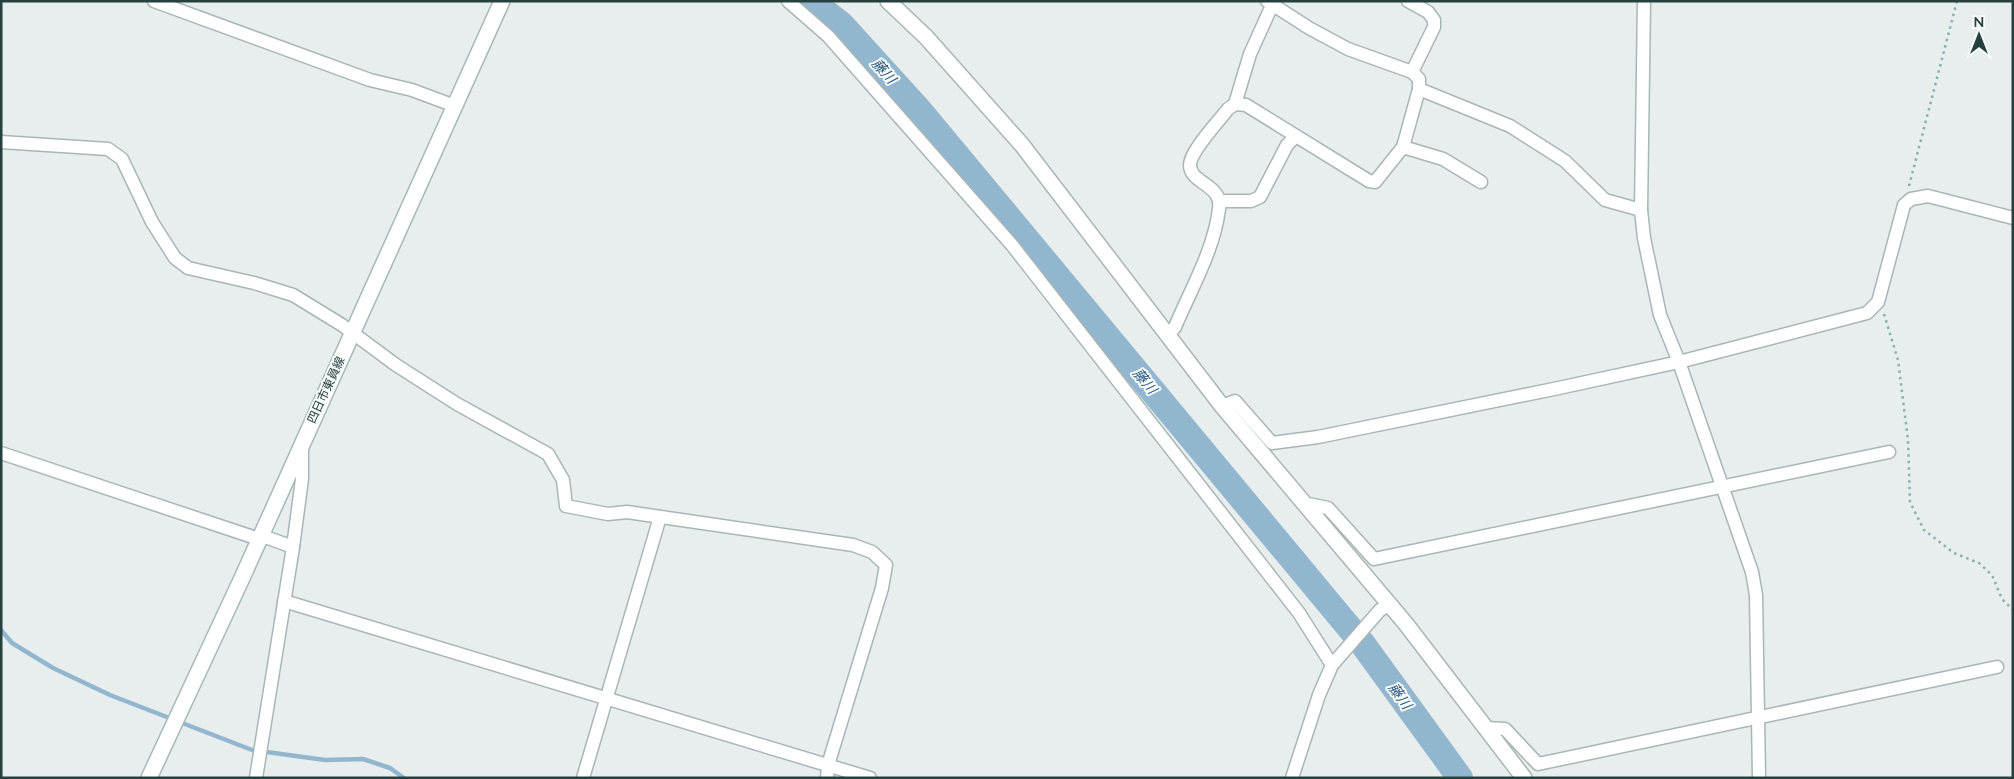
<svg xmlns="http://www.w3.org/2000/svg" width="2014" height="779" font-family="Lato,'Noto Sans JP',sans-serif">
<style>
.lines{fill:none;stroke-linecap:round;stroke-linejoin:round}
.stream{stroke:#93b6cf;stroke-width:4.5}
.river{stroke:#93b6cf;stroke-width:26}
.minor-casing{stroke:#a9b6b6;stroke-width:15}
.tertiary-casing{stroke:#a9b6b6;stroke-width:18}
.secondary-casing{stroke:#a6b9b8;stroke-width:18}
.path{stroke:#89b0ae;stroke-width:2.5;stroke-dasharray:2.5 4;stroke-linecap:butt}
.minor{stroke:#fff;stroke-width:12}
.tertiary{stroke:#fff;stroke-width:15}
.secondary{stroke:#fff;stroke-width:15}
.labels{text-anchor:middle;stroke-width:4;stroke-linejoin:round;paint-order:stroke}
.street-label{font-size:12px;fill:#264040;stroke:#f7fbfa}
.water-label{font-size:14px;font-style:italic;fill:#235378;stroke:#f7fbfa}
</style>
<rect width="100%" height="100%" fill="#e7eeed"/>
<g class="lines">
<path class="stream" d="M1,630L12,643L53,668L110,695L252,750L325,760L363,759L390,768L404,778"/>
<path class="river" d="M811,1L841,24L920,111L1362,643L1460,778"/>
<g class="minor-casing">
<g id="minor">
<path d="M154,1L370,80L412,90L455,106"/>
<path d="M788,1L828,36L1012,245L1299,613L1332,665"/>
<path d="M1267,1L1309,28L1348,49L1412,72L1419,79V89L1510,126L1565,161L1605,200L1641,210"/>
<path d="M1408,1L1428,12L1434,20V27L1412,72"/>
<path d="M1644,1L1641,210L1644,238L1660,315L1679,362L1752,572L1756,595L1759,778"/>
<path d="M1235,104L1246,105L1369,181L1375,182L1403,147L1419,89"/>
<path d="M1,142L108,149L122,159L152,222L175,258L188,268L254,283L293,295L342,325L396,365L457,404L548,454L563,480L566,506L608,514L627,512L853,545L872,552L886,565L882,588L828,765L827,778"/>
<path d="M1403,147L1443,159L1481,182"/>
<path d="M1220,201H1251L1260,197L1287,145L1296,136"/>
<path d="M1168,335L1175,327C1191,289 1214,250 1219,209C1223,184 1190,184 1190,165C1190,151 1219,121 1228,109L1235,104L1250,54L1274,1"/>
<path d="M1222,406L1235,401L1272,443L1318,437L1554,389L1679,362L1867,313L1878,302L1904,205L1911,199L1928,196L2013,218"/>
<path d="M1,453L259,539"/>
<path d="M1303,503L1328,508L1374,559L1889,452"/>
<path d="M260,535L293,547"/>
<path d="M284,601L870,778"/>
<path d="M1486,728L1505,729L1538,764L1997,667"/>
<path d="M256,778L293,547L302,479V447"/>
<path d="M583,778L660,517"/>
<path d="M1292,778L1319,695L1332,665L1380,610L1389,605"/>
</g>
</g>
<g class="tertiary-casing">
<path id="tertiary" d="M888,1L926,37L1022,145L1222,406L1406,624L1524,778"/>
</g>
<g class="secondary-casing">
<path id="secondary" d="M149,778L242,578L502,1"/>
</g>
<g class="path">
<path d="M1909,186L1957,1"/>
<path d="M1884,314L1898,360L1908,440L1910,502L1924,530L1954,553L1979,563L1992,575L2002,599L2013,610"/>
</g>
<use href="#minor" class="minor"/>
<use href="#tertiary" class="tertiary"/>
<use href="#secondary" class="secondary"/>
</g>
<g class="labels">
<g class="street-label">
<text transform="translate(326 390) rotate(-65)" y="4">四日市東員線</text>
</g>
<g class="water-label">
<text transform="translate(884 71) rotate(48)" y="5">藤川</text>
<text transform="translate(1145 381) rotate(50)" y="5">藤川</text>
<text transform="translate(1400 696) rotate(54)" y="5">藤川</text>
</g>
</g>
<rect width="2014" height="779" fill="none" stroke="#264040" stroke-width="5"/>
<g transform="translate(1979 35)" stroke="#f7fbfa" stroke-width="4" paint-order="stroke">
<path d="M0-4L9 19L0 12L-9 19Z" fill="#264040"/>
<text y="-8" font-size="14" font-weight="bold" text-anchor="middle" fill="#264040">N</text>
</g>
</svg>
